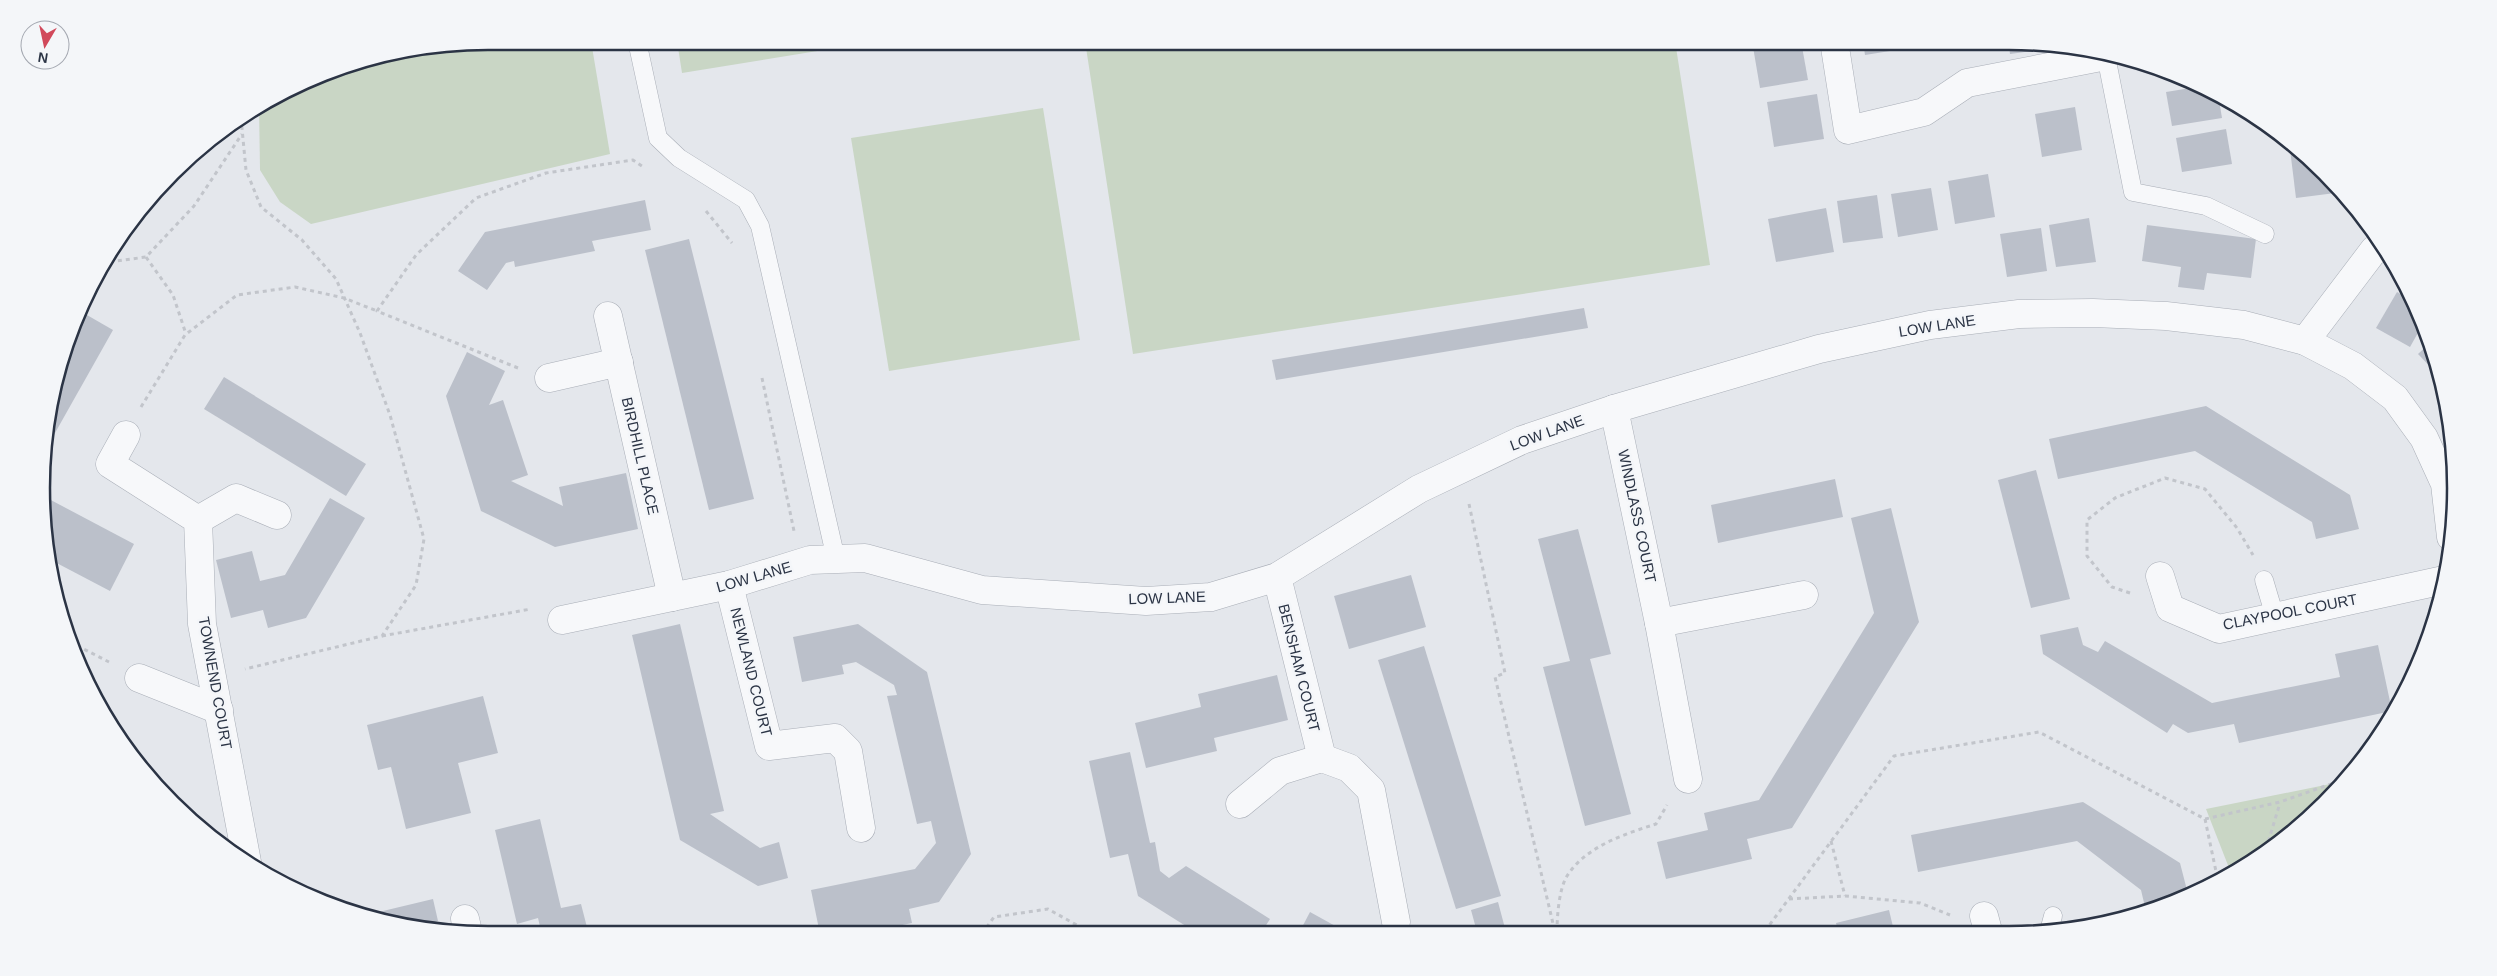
<svg xmlns="http://www.w3.org/2000/svg" width="2497" height="976" font-family="Helvetica,sans-serif">
<style>
.green{fill:#c9d6c5}
.building{fill:#bbc0ca}
.lines{fill:none;stroke-linecap:round;stroke-linejoin:round}
.lane-casing{stroke:#a9aeb7;stroke-width:19}
.street-casing{stroke:#a9aeb7;stroke-width:29}
.path{stroke:#c2c5cb;stroke-width:3;stroke-dasharray:4 4;stroke-linecap:butt}
.lane{stroke:#f7f8fa;stroke-width:18}
.street{stroke:#f7f8fa;stroke-width:28}
.labels{text-anchor:middle;stroke-width:5;stroke-linejoin:round;paint-order:stroke}
.street-label{font-size:15px;fill:#2b3445;stroke:#f4f6f9}
.rim{fill:none;stroke:#2b3445;stroke-width:2.5}
</style>
<rect width="100%" height="100%" fill="#e4e7ec"/>
<g class="green">
<path d="M488,41H591L610,154L311,224L280,202L260,170L259,105L344,65Z"/>
<path d="M677,41H879L682,73Z"/>
<path d="M1085,41H1675L1710,265L1133,354Z"/>
<path d="M1043,108L1080,340L889,371L851,138Z"/>
<path d="M2340,782L2304,824L2231,873L2206,809Z"/>
</g>
<g class="building">
<path d="M1752,41H1801L1808,80L1760,88Z"/>
<path d="M1863,41H1946V42L1865,55Z"/>
<path d="M2008,41L2053,47V48L2010,54Z"/>
<path d="M2203,86L2218,94L2222,118L2172,126L2166,92Z"/>
<path d="M1817,94L1824,139L1774,147L1767,102Z"/>
<path d="M2075,107L2082,150L2042,157L2035,114Z"/>
<path d="M2226,129L2232,164L2182,172L2176,138Z"/>
<path d="M2289,141L2343,192L2296,198Z"/>
<path d="M1988,174L1995,217L1955,224L1948,181Z"/>
<path d="M1931,188L1938,230L1898,237L1891,194Z"/>
<path d="M1877,195L1883,238L1843,243L1837,201Z"/>
<path d="M645,200L651,230L592,241L595,251L515,267L514,261L506,263L487,290L458,271L485,232Z"/>
<path d="M1826,208L1834,252L1776,262L1768,219Z"/>
<path d="M2089,218L2096,262L2056,267L2049,225Z"/>
<path d="M2147,225L2256,239L2251,278L2207,273L2204,290L2178,287L2181,267L2142,261Z"/>
<path d="M2041,228L2047,271L2007,277L2000,234Z"/>
<path d="M689,239L754,499L709,510L645,250Z"/>
<path d="M2397,292L2413,301L2423,324L2410,347L2376,328Z"/>
<path d="M1584,308L1588,328L1276,380L1272,360Z"/>
<path d="M80,311L113,330L46,449L45,429L65,344Z"/>
<path d="M2431,342L2432,345L2439,376L2418,354Z"/>
<path d="M467,352L505,371L489,405L503,400L528,475L511,481L563,506L559,487L626,473L638,529L555,547L481,511L446,396Z"/>
<path d="M224,377L366,464L346,496L204,409Z"/>
<path d="M2206,406L2350,495L2359,529L2316,539L2312,522L2195,451L2058,479L2049,439Z"/>
<path d="M2036,470L2070,599L2031,608L1998,480Z"/>
<path d="M1835,479L1843,517L1718,543L1711,505Z"/>
<path d="M47,498L134,544L110,591L49,559Z"/>
<path d="M330,498L365,518L306,618L268,628L263,610L231,618L216,560L252,551L260,581L285,575Z"/>
<path d="M1891,508L1919,622L1792,828L1747,839L1752,859L1666,879L1657,842L1708,830L1704,813L1759,800L1874,613L1851,518Z"/>
<path d="M1578,529L1611,654L1590,659L1631,814L1585,826L1543,667L1570,661L1538,539Z"/>
<path d="M1411,575L1426,627L1349,649L1334,596Z"/>
<path d="M680,624L724,811L710,814L760,848L779,842L788,878L758,886L680,840L632,635Z"/>
<path d="M858,624L927,672L971,854L939,902L909,909L912,923L859,934H820L811,890L915,869L936,843L931,821L917,824L887,696L897,695L894,685L856,662L842,665L844,674L802,682L793,637Z"/>
<path d="M2078,627L2083,645L2098,652L2105,641L2212,703L2340,677L2335,654L2378,645L2392,711L2239,743L2234,724L2188,733L2173,724L2167,733L2043,654L2040,635Z"/>
<path d="M1424,646L1501,896L1456,909L1378,660Z"/>
<path d="M1277,675L1288,720L1214,738L1217,751L1146,768L1135,723L1201,707L1198,694Z"/>
<path d="M483,696L498,753L458,763L471,813L406,829L391,767L378,770L367,725Z"/>
<path d="M1130,752L1150,843L1155,842L1160,871L1169,878L1186,866L1270,919L1261,933H1197L1138,896L1128,854L1110,858L1089,761Z"/>
<path d="M2083,802L2180,863L2188,894L2145,907L2141,890L2077,841L1918,872L1911,835Z"/>
<path d="M540,819L561,908L581,904L589,935H542L538,918L517,924L495,830Z"/>
<path d="M433,899L438,921L420,926L372,919L362,916Z"/>
<path d="M1498,902L1506,932H1477L1471,910Z"/>
<path d="M1889,910L1894,931H1838L1836,923Z"/>
<path d="M1310,912L1348,933H1299Z"/>
</g>
<g class="lines">
<g class="lane-casing">
<g id="lane">
<path d="M637,41L658,138L679,158L746,200L760,226L836,559"/>
<path d="M2106,56L2133,192L2206,206L2265,234"/>
<path d="M2264,580L2275,617"/>
<path d="M2049,931L2053,916"/>
</g>
</g>
<g class="street-casing">
<g id="street">
<path d="M1834,41L1848,130L1924,112L1967,83L2106,56L2105,54"/>
<path d="M608,316L672,597"/>
<path d="M2305,341L2374,250L2384,248"/>
<path d="M549,378L619,362"/>
<path d="M1614,409L1659,623L1688,779"/>
<path d="M126,435L110,464L198,520L202,624L247,862"/>
<path d="M198,520L236,498L277,515"/>
<path d="M2160,576L2170,608L2219,629L2444,580"/>
<path d="M1277,577L1322,758"/>
<path d="M729,585L769,746L835,738L848,751L861,828"/>
<path d="M562,620L729,585L810,560L865,558L982,590L1146,601L1211,597L1277,577L1419,489L1522,440L1614,409L1819,349L1930,325L2019,314L2093,313L2166,316L2244,325L2305,341L2353,366L2395,398L2424,438L2445,484L2451,537"/>
<path d="M1659,623L1804,595"/>
<path d="M139,678L219,710"/>
<path d="M1240,804L1280,771L1322,758L1349,768L1371,790L1396,922"/>
<path d="M1984,916L1988,931"/>
<path d="M465,919L468,932"/>
</g>
</g>
<g class="path">
<path d="M241,118L246,170L261,207L302,240L336,279L360,333L390,415L424,539L416,585L382,636L245,669"/>
<path d="M706,211L732,243"/>
<path d="M146,257L173,295L186,334"/>
<path d="M102,263L146,257L194,206L242,134"/>
<path d="M518,368L377,311L416,255L476,198L546,173L633,160L642,166"/>
<path d="M762,378L794,531"/>
<path d="M141,407L185,335L237,295L295,287L344,298L377,311"/>
<path d="M1469,504L1505,673L1495,677L1555,932"/>
<path d="M2130,593L2112,587L2087,556V520L2115,498L2165,478L2205,489L2237,528L2253,555"/>
<path d="M382,636L531,609"/>
<path d="M70,642L109,662"/>
<path d="M2205,819L2218,881"/>
<path d="M1831,841L1845,896"/>
<path d="M2266,849L2280,803"/>
<path d="M1789,899L1845,896L1920,903L1950,915"/>
<path d="M1557,932C1557,916 1559,889 1567,876C1586,846 1625,834 1656,824L1667,805"/>
<path d="M1753,932L1768,927"/>
<path d="M1769,932L1768,927L1894,756L2039,732L2205,819L2280,802L2342,780"/>
<path d="M982,934L994,917L1048,909L1091,933"/>
</g>
<use href="#lane" class="lane"/>
<use href="#street" class="street"/>
</g>
<g class="labels">
<g class="street-label">
<text transform="translate(1937 326) rotate(-9)" y="5">LOW LANE</text>
<text transform="translate(1547 433) rotate(-20)" y="5">LOW LANE</text>
<text transform="translate(640 456) rotate(77)" y="5">BIRDHILL PLACE</text>
<text transform="translate(1637 516) rotate(78)" y="5">WINDLASS COURT</text>
<text transform="translate(754 577) rotate(-16)" y="5">LOW LANE</text>
<text transform="translate(1167 598) rotate(-2)" y="5">LOW LANE</text>
<text transform="translate(2290 612) rotate(-11)" y="5">CLAYPOOL COURT</text>
<text transform="translate(1299 668) rotate(76)" y="5">BENSHAM COURT</text>
<text transform="translate(751 672) rotate(76)" y="5">NEWLAND COURT</text>
<text transform="translate(215 683) rotate(80)" y="5">TOWNEND COURT</text>
</g>
</g>
<path d="M0 0H2497V976H0ZM488 50H2009A438 438 0 0 1 2447 488V488A438 438 0 0 1 2009 926H488A438 438 0 0 1 50 488V488A438 438 0 0 1 488 50Z" fill="#f4f6f9" fill-rule="evenodd"/>
<path class="rim" d="M488 50H2009A438 438 0 0 1 2447 488V488A438 438 0 0 1 2009 926H488A438 438 0 0 1 50 488V488A438 438 0 0 1 488 50Z"/>
<g transform="translate(45 45) rotate(189)"><circle r="24" fill="#f4f6f9" stroke="#a4a8b1"/>
<path d="M0-4L9 19L0 12L-9 19Z" fill="#d1495b"/>
<text y="-8" font-size="14" font-weight="bold" text-anchor="middle" fill="#2b3445">N</text>
</g>
</svg>
